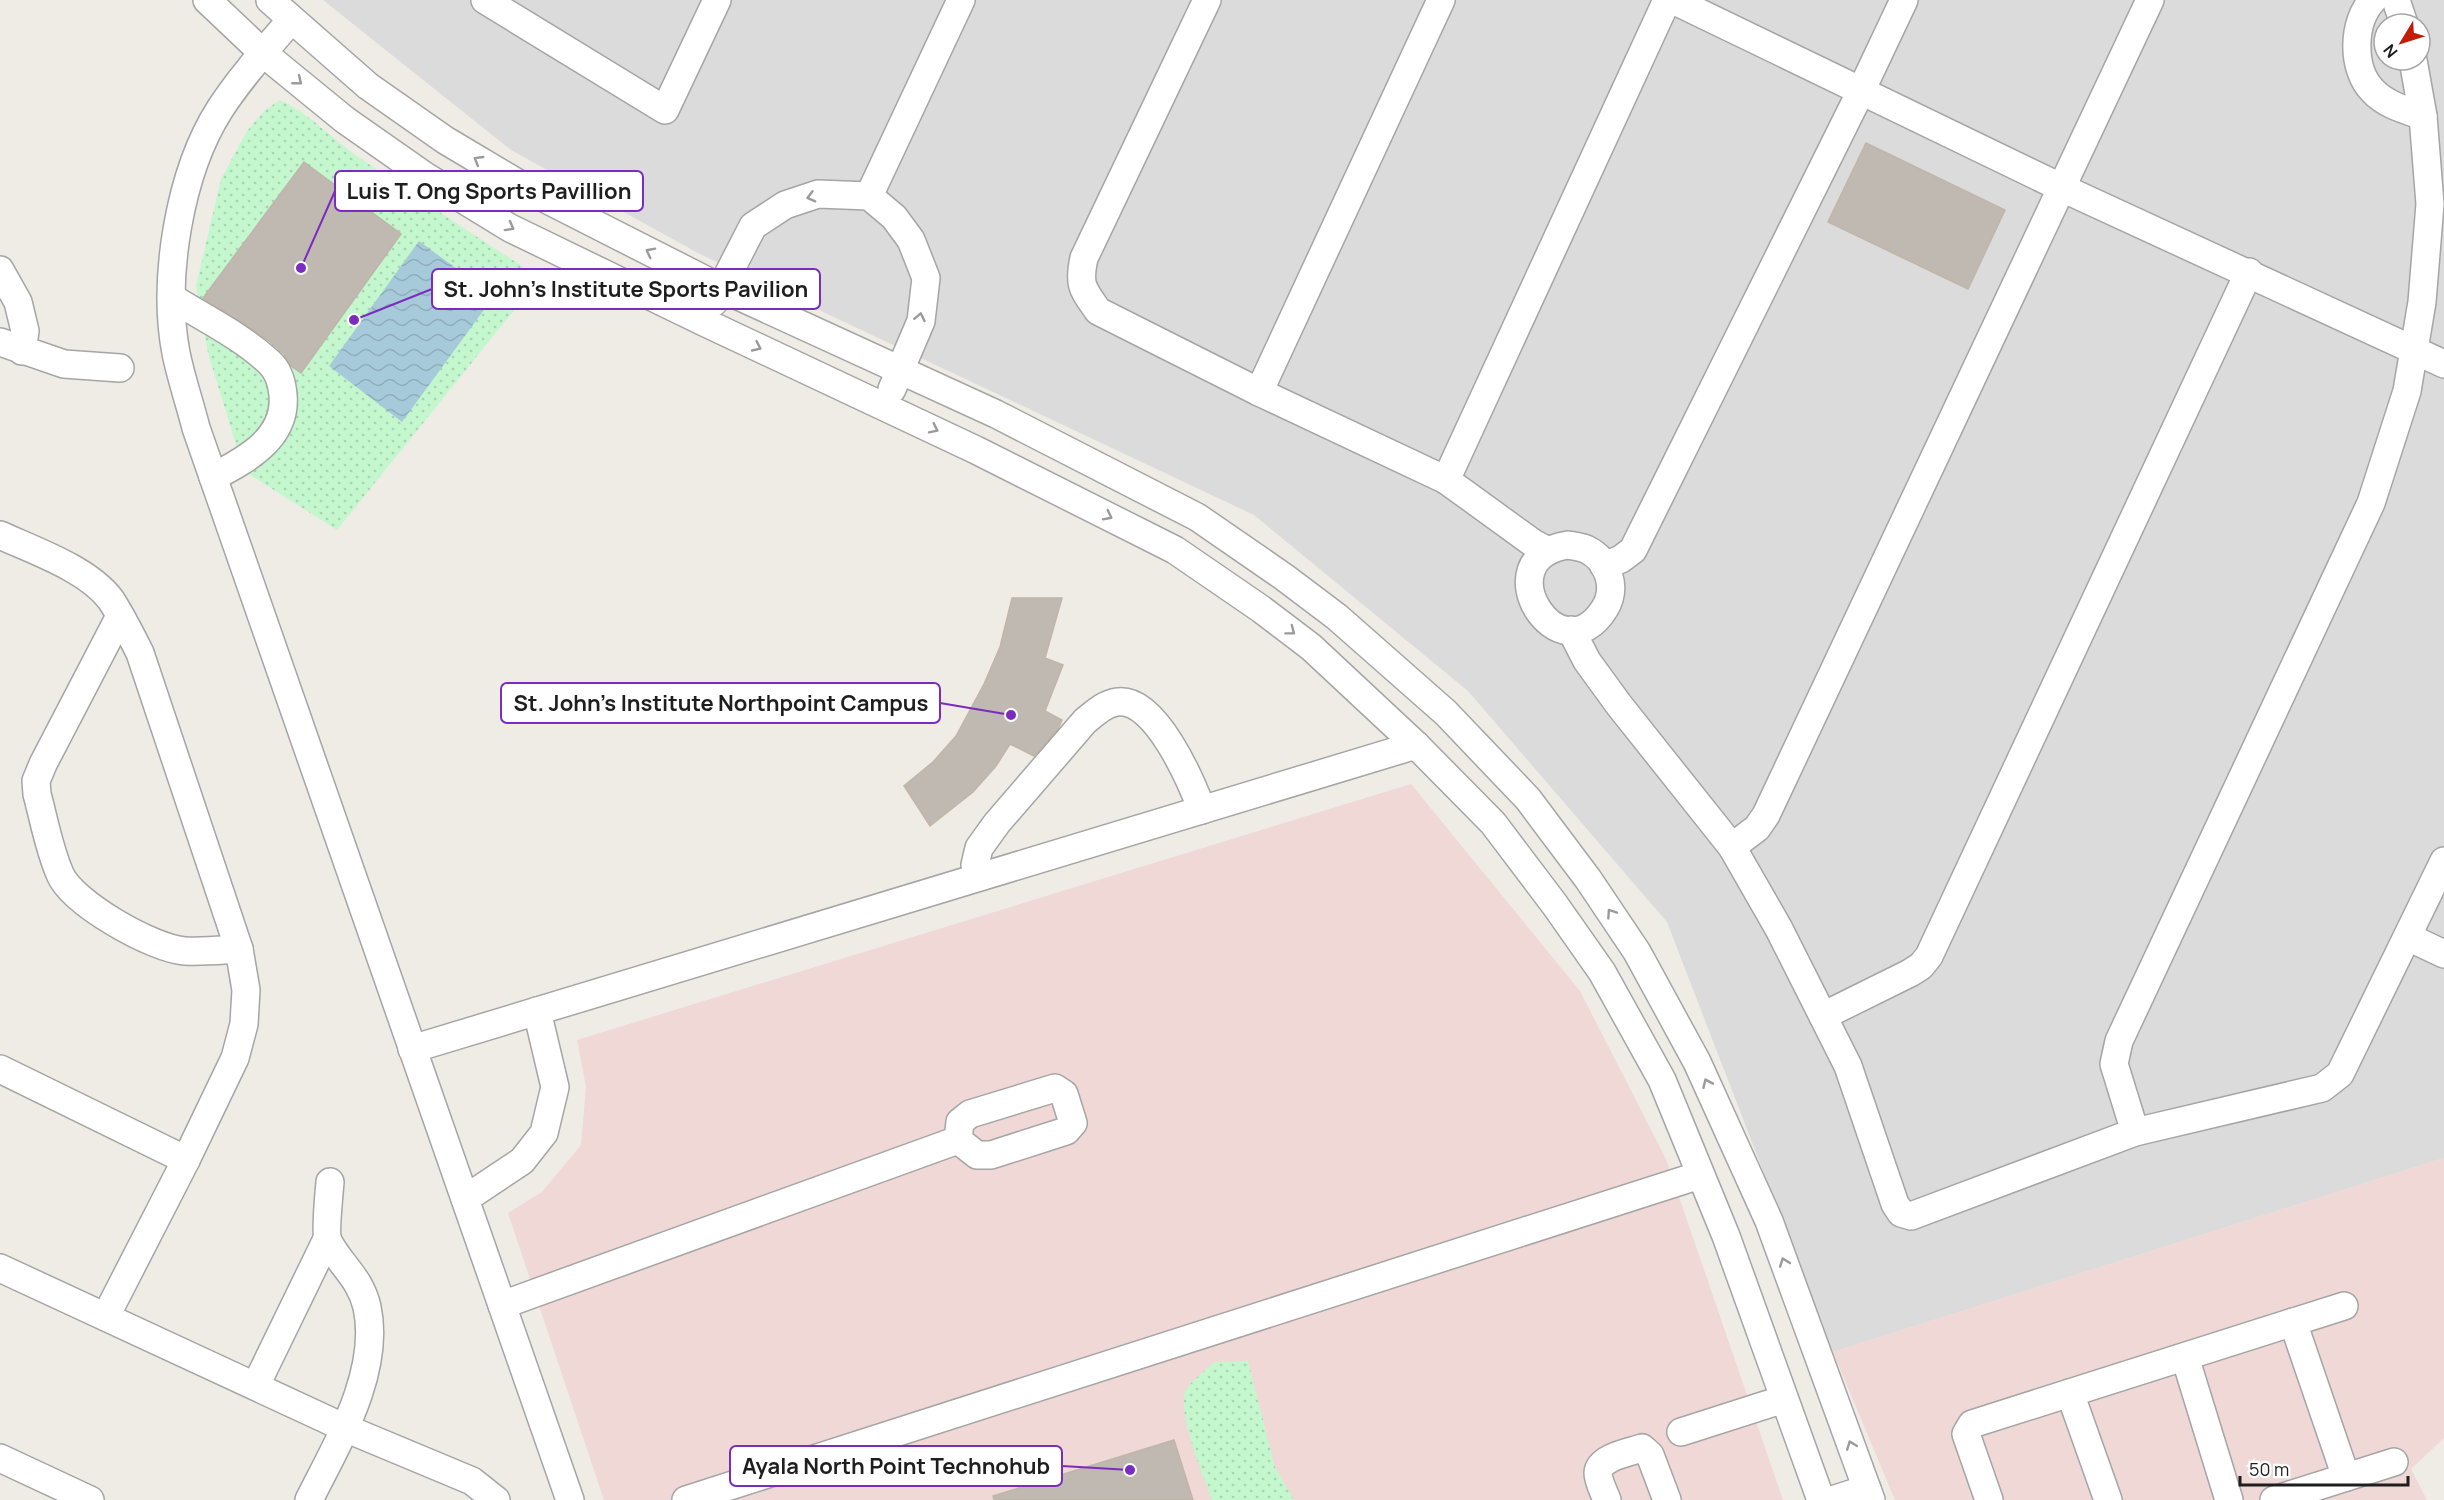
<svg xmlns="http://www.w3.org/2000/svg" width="2444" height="1500" font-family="Manrope,sans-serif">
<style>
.residential{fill:#dcdbdb;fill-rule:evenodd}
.commercial{fill:#efd8d5}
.park{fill:url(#park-dots)}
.water{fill:url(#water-waves)}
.building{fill:#bfb9b2;stroke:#c0b5a8;stroke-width:1.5}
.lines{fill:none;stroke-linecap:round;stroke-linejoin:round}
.minor-casing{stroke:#a5a5a5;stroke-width:30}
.minor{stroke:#fff;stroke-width:27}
.oneway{stroke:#9a9a9a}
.leader{fill:none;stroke:#7b2cbf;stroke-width:2}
.callout-dot{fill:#7b2cbf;stroke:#fff;stroke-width:2}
.callout{fill:#fff;stroke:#7b2cbf;stroke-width:2}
.callout-label{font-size:22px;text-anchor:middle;font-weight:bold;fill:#1e1e1e}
</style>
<defs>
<pattern id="park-dots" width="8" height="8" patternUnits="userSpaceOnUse" patternTransform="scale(1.5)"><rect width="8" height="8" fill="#c4f7cd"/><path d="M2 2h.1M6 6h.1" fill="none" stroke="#a8d3b0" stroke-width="1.8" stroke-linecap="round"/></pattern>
<pattern id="water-waves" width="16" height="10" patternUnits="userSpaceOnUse" patternTransform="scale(1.5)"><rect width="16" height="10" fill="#a7cada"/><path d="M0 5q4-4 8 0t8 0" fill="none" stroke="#8fadbb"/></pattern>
</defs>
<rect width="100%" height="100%" fill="#efece5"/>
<path class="residential" d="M323,0H2444V1158L1833,1352L1667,922L1468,691L1254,515L698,253L511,150ZM2384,24H2420V60H2384Z"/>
<g class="commercial">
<path d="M1411,784L1580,991L1666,1159L1783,1500H604L508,1213L542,1192L581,1145L586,1087L577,1040Z"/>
<path d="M2444,1158V1438L2411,1469L2427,1500H1895L1833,1352Z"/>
</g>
<g class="park">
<path d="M280,100C309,113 331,138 357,156C417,198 479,238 540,278L337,530L244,471L208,353L196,286L221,179L247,131L265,110Z"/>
<path d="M1248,1361L1275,1467L1294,1500H1212C1204,1477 1174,1407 1187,1388C1194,1378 1206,1370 1215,1362Z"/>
</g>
<path class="water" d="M419,241L494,296L402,422L329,366Z"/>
<g class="building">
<path d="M1866,143L2005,210L1968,289L1828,222Z"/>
<path d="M304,162L401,234L301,373L291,366L284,354L268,340L203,298Z"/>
<path d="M1012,598H1062L1045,658L1063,665L1045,711L1062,720L1058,729L1034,756L1010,744L996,766L973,792L930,826L904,786L933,762L956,736L984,684L1000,647Z"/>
<path d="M1174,1440L1193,1500H994L993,1496Z"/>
</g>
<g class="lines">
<g class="minor-casing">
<g id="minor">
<path d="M207,0L263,53L345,120L425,176L510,228L704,322L976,450L1175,550L1261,609L1311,647L1416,745L1493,823L1555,905L1602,972L1662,1080L1726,1236L1821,1500"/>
<path d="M270,0L368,86L445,140L534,193L721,288L996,414L1197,517L1284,577L1337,617L1446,713L1528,799L1588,879L1637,952L1697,1062L1769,1221L1871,1500"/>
<path d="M485,0L665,110L717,0"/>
<path d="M1207,0L1084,258C1078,286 1083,289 1098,311L1259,392L1446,480L1533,543L1548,551"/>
<path d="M1673,0L2060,187L2444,364"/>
<path d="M2373,0C2352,22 2351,69 2373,91C2386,105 2406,110 2423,116"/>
<path d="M2396,0L2404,24"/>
<path d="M291,20C267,48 240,78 220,109C179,173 162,280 176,353C181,378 190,404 196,428L570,1500"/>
<path d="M869,196L961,0"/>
<path d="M0,270L18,302L25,331L22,351"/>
<path d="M172,298C204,318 241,336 269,362C278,370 282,383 283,395C287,438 246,460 213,477"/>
<path d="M714,302L753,226L785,205L818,194L869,196L894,217L911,240L926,278L921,321L892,389"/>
<path d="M0,342L64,364L120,368"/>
<path d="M1259,392L1441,0"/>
<path d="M1446,480L1667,0"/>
<path d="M0,535C35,551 88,569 111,600C122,617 131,635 140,653L239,949L246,990L244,1024L235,1058L186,1160L106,1316"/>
<path d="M1568,545C1574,546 1581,547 1586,549C1609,560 1617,588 1605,608C1560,681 1482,558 1568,545Z"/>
<path d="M1604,566L1621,559L1633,550L1861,91L1904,0"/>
<path d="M120,616L43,764L36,781L37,794C44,820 49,849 60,874C72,903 153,949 185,951C203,952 222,950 239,949"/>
<path d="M1571,630L1587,661L1619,705L1732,847L1779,929L1848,1066L1895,1204L1901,1213L1911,1216L2135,1132L2322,1088L2340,1074L2444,861"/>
<path d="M1732,847L1757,828L1766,815L2150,0"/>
<path d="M982,876L975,865L979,848L997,823L1085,721C1095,713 1104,704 1117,702C1155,696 1191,781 1202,810"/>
<path d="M2408,937L2444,954"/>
<path d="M1823,1016L1910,973L1921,966L1929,956L2249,272"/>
<path d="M412,1049L1416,745"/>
<path d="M0,1069L186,1160"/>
<path d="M1055,1088L1064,1094L1073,1123L1066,1131L991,1155H977L958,1140L960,1122L970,1114Z"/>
<path d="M2135,1132L2114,1064L2119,1041L2371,503L2407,391L2422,302L2430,204L2423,116L2413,60"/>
<path d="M465,1199L522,1161L544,1133L555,1087L537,1011"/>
<path d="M0,1268L345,1428L472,1481L496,1500"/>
<path d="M502,1305L958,1140"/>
<path d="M2293,1322L2346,1477"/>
<path d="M2185,1357L2229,1500"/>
<path d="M256,1385L327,1239"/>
<path d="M2070,1393L2108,1500"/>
<path d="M1681,1432L1784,1399"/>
<path d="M0,1458L90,1500"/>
<path d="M309,1500C337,1444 381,1372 367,1307C360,1277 340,1265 328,1241C325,1233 329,1193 330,1182"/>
<path d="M686,1500L1700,1175"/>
<path d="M1607,1500C1604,1492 1598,1481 1598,1473C1599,1457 1631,1452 1642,1448L1650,1455L1667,1500"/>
<path d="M1832,1500L1867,1489"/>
<path d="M1989,1500L1966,1434L1972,1424L2344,1306"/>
<path d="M2274,1500L2394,1462"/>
</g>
</g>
<use href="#minor" class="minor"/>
</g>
<defs><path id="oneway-chevron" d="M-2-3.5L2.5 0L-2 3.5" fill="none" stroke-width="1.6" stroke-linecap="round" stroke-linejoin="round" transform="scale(1.5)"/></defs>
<g class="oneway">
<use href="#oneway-chevron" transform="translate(298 81) rotate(39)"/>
<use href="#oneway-chevron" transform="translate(478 160) rotate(-149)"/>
<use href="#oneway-chevron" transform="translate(811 197) rotate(165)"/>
<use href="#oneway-chevron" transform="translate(510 227) rotate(29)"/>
<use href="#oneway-chevron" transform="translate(650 252) rotate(-153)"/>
<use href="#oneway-chevron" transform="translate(920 317) rotate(-78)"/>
<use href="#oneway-chevron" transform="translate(757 347) rotate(25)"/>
<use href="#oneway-chevron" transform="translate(934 429) rotate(26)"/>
<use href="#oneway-chevron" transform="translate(1108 516) rotate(27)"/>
<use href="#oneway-chevron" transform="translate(1291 631) rotate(37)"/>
<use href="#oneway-chevron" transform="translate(1611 913) rotate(-124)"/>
<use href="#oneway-chevron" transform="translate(1707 1083) rotate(-114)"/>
<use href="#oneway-chevron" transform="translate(1784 1262) rotate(-110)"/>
<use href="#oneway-chevron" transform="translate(1851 1445) rotate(-111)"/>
</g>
<path class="leader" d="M301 268L335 191M354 320L432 289M1011 715L940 703M1130 1470L1062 1466"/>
<g class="callout-dot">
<circle cx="301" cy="268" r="6"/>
<circle cx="354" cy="320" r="6"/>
<circle cx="1011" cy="715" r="6"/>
<circle cx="1130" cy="1470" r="6"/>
</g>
<g class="callout">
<rect x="335" y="171" width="308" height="40" rx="6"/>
<rect x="432" y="269" width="388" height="40" rx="6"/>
<rect x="501" y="683" width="439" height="40" rx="6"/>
<rect x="730" y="1446" width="332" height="40" rx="6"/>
</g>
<g class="callout-label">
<text x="489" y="199">Luis T. Ong Sports Pavillion</text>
<text x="626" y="297">St. John's Institute Sports Pavilion</text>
<text x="721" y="711">St. John's Institute Northpoint Campus</text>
<text x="896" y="1474">Ayala North Point Technohub</text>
</g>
<g transform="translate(2402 42) rotate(232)"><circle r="28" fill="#ffffff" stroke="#a5a5a5" stroke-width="1.5"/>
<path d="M0-4.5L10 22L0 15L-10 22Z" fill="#c31b0a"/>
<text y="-9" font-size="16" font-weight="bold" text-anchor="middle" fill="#1e1e1e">N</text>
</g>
<path d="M2240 1476v9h168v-9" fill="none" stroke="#1e1e1e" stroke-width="3"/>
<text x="2249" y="1476" font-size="18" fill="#1e1e1e" stroke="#ffffff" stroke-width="4.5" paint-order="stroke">50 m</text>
</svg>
